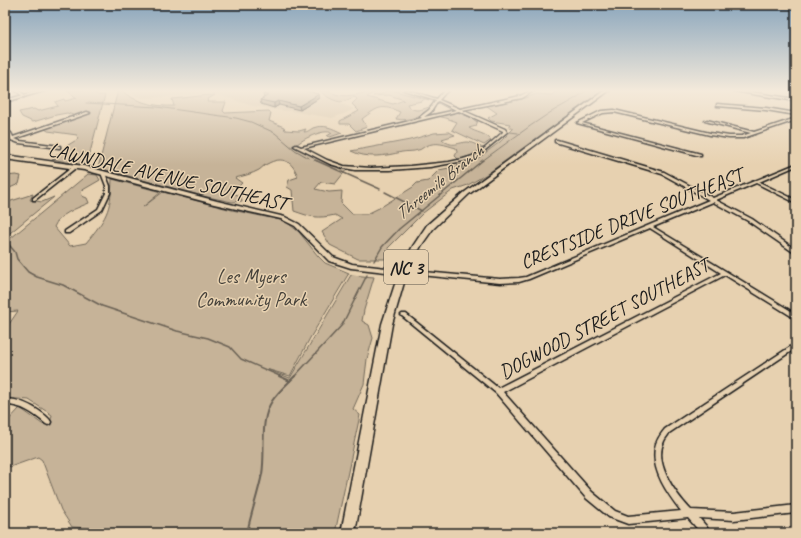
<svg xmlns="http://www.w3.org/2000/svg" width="801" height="538" font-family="Caveat,sans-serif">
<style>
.built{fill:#d7c3a4}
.green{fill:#c6b398;stroke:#71685a}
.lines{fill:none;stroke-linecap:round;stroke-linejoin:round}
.stream-far2{stroke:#696154;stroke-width:1}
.stream-far1{stroke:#696154;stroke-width:1.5}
.stream{stroke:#696154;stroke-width:2}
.street-casing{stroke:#1c1c1c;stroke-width:3}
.secondary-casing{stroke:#1c1c1c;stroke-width:3}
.primary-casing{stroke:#1c1c1c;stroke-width:3}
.street{fill:#e7d1b0;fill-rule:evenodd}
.secondary{fill:#e7d1b0;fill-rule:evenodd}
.primary{fill:#e7d1b0;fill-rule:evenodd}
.wall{fill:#988a76;stroke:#1c1c1c}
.shaded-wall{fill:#7c7160;stroke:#1c1c1c}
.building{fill:#b1a189;stroke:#1c1c1c}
.labels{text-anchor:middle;stroke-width:3;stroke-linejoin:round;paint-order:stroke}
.far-water-label{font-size:18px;font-style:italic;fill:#423e38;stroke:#e7d1b0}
.shield{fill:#e7d1b0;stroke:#595248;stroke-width:1}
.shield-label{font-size:19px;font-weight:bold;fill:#1c1c1c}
.street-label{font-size:20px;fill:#1c1c1c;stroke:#e7d1b0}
.park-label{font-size:20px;fill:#46423b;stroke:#e7d1b0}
</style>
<rect width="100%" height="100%" fill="#e7d1b0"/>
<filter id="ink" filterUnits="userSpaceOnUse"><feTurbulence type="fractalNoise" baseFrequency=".025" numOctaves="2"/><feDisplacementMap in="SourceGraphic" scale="8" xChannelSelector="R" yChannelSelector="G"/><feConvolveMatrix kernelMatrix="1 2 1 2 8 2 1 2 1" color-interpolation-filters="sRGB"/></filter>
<g filter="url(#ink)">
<path class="built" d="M129,90H306L354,109L346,113L332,118L290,111L274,110L249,105L219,95L208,93L166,97L143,98L136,96Z"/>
<g class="green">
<path d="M66,90H95L94,92L98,95H105L87,164L81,165L52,159L66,149L65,147L78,139L77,135L48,131L45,129L89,113L76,116L67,113L56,115L33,122L22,117L19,112L34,109L38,111L58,106L55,102L64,99L65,101L77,98Z"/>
<path d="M118,90H121C134,102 156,107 174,106L172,99C187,98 200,95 215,95L208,99L207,102H226L223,111L225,113L269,111L271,113L269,121L284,127L285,130L299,131L306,129L304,132C308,132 309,130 313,128C324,124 332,128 342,133L330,137L327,136L332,133C324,128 300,140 294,147L338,167L347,169L335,184L321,182L315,189L329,192L342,191L341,203L352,214H367L381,207L413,187L417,183L428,181L439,170L454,167L478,158L500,142L513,129L508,127L510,124L491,121L488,118L497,113L487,106L526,98L536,94L552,95L558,90H603L487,174L468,185L453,190L423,213L388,248L385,259H358L330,245L322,232L342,219L335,215C317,219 311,217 294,211L292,190L287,187L289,180L298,177C293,162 283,155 267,164C264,165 262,168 259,170C252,174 243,176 235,178L242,183L232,193L241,196L242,201L232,202L203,196L98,168Z"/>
<path d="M317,90C327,90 331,93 339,95C349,97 358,94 368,92L367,90H382L371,94L367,97L393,104L404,100L389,95L373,96L384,93L387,90H401L427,97L422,101L407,104C413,114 423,109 432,106C424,115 409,122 396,119L400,112C381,104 378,107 362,119L367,127L356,131L349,124H340V121L359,111L352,104L357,99L355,97C350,98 347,101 342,102C336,102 323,96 320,90Z"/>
<path d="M459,112L478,120L476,126L469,128C476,133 486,133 491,140L484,145L452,130L457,122L446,118L437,116Z"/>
<path d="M449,132L455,135L442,139C452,148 456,143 467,142C472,142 478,146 483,148L470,156L459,160L455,156L457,152L456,148C445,145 436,141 426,146C423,147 421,150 418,150C413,152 407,151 402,152C385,156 367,159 351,151L410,140L434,133Z"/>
<path d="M88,174L97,175L100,180L81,191L82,196L87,198L89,203C77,208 59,214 54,227L70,246L86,243C106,218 111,212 112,179L161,192L143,207L163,192L232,210L285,221L299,232L318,256L325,263L349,273L310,338L290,376L266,369L290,378L351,275L374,277L364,310L362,321L369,325L373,338L367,359L364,384L353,409L360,415L335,533H96L89,528L72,527L61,510L42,460L38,457L10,467L5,462V424L20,408L42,424L50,423L52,415L29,400L5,398V330L18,311L5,312V243Z"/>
<path d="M16,175L21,176L19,184L5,190V176Z"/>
<path d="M33,194L30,200L42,202L54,197L5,237V203Z"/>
</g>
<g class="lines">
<g class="stream-far2">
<path d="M391,90L433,101"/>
<path d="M86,103L157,107L236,118L251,122L275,133L295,150L309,158"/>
<path d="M438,103L451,110"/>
<path d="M457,112L472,118L477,122"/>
<path d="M510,132L518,133"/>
<path d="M314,160L317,161"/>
<path d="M482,161C504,145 525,129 548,114C561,106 575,100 587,90"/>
</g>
<g class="stream-far1">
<path d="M315,160L380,189"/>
<path d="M385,192L422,211"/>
<path d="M5,240L15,252L17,259L28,272L37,277L63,285L102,306L177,331L208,338L230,347L241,359L282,377"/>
<path d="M374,261L382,247L399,229L483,160"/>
<path d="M294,377L342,325L367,275"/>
</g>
<g class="stream">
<path d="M279,376L290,381"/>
<path d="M247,533C251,513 258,494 262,474C266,451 259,421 272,401C278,392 287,384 295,376"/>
</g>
<g class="street-casing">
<g id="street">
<path d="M15,90H18L26,96L24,97Z"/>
<path d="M404,90H408L437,99C440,95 444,90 449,90L445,93L439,100L460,109L520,96L532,90H535L522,98L462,110L505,129L507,132L479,155L475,158L464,161L430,167L390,170H355L344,168L330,164L294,146L296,145L301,147L422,118L420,117L421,116L429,110L436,100ZM438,101L456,110L424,117L431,112ZM459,111L503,131V132L485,148L473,156L463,159L449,162L410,166L371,168L344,166L327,160L304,148Z"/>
<path d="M733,90H738L796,99V101L734,91Z"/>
<path d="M717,104L766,108L796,113V115L766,110L718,106H717Z"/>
<path d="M614,110L710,133L729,136H742L751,133L705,121L707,120L754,132L796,118V120L743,138H729L710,135L614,112L603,113L582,123L701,154V156H700L577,123L601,111Z"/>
<path d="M87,112L90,113L14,139L20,141L60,146V148H59L19,143L11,140L9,134L5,132V129L11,133L13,137Z"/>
<path d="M555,140H557L664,172L713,198L796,164V166L759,182L796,200V203L756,183L716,200L752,219L796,250V254L748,221L713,202L653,227L796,314V319L725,275L503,392L592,492L615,511L628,516L681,511C668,494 651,471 655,448C656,441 660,435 665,429L796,343V348L669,433C668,436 665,438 664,441C653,464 676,494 691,510L734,512L796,505V513L734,520L699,518L706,526L710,533H701L688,518L628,524L609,517L586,498L496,393L402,316L401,315L402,314H406L498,388L721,273L650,228L529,279L519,282L500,283L401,273L400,272L401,271L403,270L500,279L519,278L526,277L709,200L662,174L555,142Z"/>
<path d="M75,165H76L78,166L35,200H33V198Z"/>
<path d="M102,172H103L105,173L110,186V193L102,210L69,233H65V231L98,209L106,193V186L101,173Z"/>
<path d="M5,399C19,399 31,405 42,413C46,416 49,418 51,422L50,424L48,425L46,424C33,413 22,405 5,405Z"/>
</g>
</g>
<g class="secondary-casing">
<g id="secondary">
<path d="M42,90H48L5,102V100Z"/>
<path d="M5,155L84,166L217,201L285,217L299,224L333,257L352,264L403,270L407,272L403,274L351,268L329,261L295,226L281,219L214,204L84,170L5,159Z"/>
</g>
</g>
<g class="primary-casing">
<path id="primary" d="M605,90H610L469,194L433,229L421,246L407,272L392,324L355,533H341L382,324L399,272L413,246L427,225L465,192Z"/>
</g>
<use href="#street" class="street"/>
<use href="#secondary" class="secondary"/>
<use href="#primary" class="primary"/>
</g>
<path class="wall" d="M263,94H319V98L300,110L279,105L274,108L261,104L260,100L264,98Z"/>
<g class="shaded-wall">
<path d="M319,94V98L300,110L299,106Z"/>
<path d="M278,101L279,105L274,108V103Z"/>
</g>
<path class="building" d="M270,90H303L319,94L299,106L278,101L274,103L260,100L269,95L263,94Z"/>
</g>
<linearGradient id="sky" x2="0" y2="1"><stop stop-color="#89a5bc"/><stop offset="0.55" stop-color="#f4eadb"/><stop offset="1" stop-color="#f4eadb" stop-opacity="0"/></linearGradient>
<rect width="801" height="165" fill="url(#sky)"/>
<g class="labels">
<g class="far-water-label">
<text transform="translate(439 182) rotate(-39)" y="6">Threemile Branch</text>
</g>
<rect class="shield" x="384" y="250" width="44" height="34" rx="3"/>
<g class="shield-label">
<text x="406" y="274">NC 3</text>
</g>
<g class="street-label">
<text transform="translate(168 176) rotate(13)" y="7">LAWNDALE AVENUE SOUTHEAST</text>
<text transform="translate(631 218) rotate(-22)" y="7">CRESTSIDE DRIVE SOUTHEAST</text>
<text transform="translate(604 318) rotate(-28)" y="7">DOGWOOD STREET SOUTHEAST</text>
</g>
<g class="park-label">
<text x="251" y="283">Les Myers<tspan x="251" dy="23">Community Park</tspan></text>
</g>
</g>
<rect width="801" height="538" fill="none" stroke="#e7d1b0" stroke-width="20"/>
<rect x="10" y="10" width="781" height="518" fill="none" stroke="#1c1c1c" stroke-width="1.5" filter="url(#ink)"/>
</svg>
